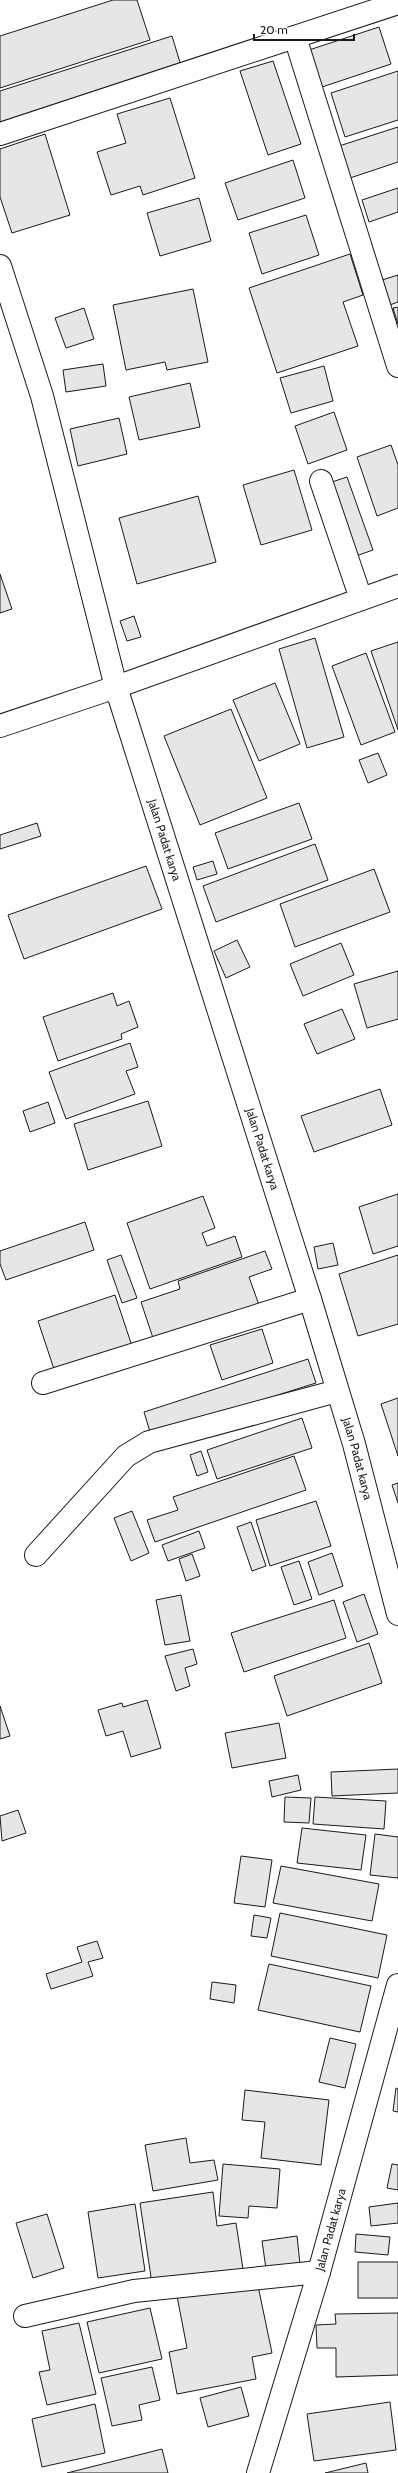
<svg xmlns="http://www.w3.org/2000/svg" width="398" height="2473" font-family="Cabin,sans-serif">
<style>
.building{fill:#e6e6e6;stroke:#1a1a1a}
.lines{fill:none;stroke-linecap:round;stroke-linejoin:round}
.minor-casing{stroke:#1a1a1a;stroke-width:24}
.major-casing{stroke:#1a1a1a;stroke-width:24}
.minor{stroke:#fff;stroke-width:22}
.major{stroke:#fff;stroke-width:22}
.labels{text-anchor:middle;stroke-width:3;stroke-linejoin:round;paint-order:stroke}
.street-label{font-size:12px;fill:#1a1a1a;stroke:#fff}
</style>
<rect width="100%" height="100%" fill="#fff"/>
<g class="building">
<path d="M113,0H137L150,40L0,88V36Z"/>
<path d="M379,27L391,64L322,87L309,50Z"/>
<path d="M172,36L182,69L0,127V91Z"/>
<path d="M273,61L301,144L268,155L240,71Z"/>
<path d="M398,71V120L345,137L331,93Z"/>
<path d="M170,98L195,178L143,195L140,186L111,195L97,152L126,143L117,114Z"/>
<path d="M398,127V162L350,178L339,146Z"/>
<path d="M45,134L70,215L12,233L0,197V149Z"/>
<path d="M293,160L305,198L238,220L225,183Z"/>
<path d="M398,188V212L369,222L362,200Z"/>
<path d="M199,198L211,241L160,256L147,213Z"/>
<path d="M306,215L319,255L262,274L249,233Z"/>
<path d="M350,254L363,295L343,302L358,346L277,373L249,288Z"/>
<path d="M398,275V302L387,306L379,281Z"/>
<path d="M193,289L208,362L167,370L165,362L126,370L113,305Z"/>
<path d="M398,307V324L393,308Z"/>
<path d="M84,308L94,339L66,348L55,318Z"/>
<path d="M103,364L106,386L66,392L63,370Z"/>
<path d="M324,366L333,401L291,413L280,378Z"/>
<path d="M190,383L200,427L139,440L129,397Z"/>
<path d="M334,412L347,450L308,464L295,426Z"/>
<path d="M119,418L127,454L78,466L70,429Z"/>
<path d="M391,445L398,465V508L377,516L357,457Z"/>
<path d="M294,470L312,530L261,545L243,485Z"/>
<path d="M347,477L373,550L356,556L329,483Z"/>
<path d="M198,496L216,562L137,584L119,518Z"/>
<path d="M0,574L12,609L0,613Z"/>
<path d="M134,616L141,637L127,641L120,621Z"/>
<path d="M315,638L344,737L307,748L279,649Z"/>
<path d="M398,642V730L371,651Z"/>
<path d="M366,653L395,732L361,745L332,666Z"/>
<path d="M275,683L300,744L259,761L233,700Z"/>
<path d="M231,709L267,798L200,825L164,736Z"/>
<path d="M378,753L387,775L368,783L359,760Z"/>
<path d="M299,803L312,839L228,869L215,833Z"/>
<path d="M37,823L41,836L0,849V835Z"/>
<path d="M315,844L328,880L216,922L203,886Z"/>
<path d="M213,861L217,874L197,880L193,867Z"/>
<path d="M146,866L162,909L24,959L8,915Z"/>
<path d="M374,869L390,912L295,947L280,904Z"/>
<path d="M237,940L250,967L226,978L214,951Z"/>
<path d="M341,943L354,975L303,996L290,964Z"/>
<path d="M398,971V1019L367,1028L354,984Z"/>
<path d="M113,993L117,1006L129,1001L138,1027L121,1034L122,1039L58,1061L43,1017Z"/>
<path d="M342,1009L355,1039L317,1054L304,1024Z"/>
<path d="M130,1043L138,1067L126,1071L135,1094L66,1119L49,1072Z"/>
<path d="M380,1089L392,1125L314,1152L301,1116Z"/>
<path d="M148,1101L162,1146L88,1170L74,1124Z"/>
<path d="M48,1102L55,1123L30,1132L23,1111Z"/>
<path d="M398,1194V1246L373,1254L359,1207Z"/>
<path d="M203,1196L215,1228L202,1233L207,1246L235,1236L242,1257L150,1289L127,1223Z"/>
<path d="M85,1222L94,1250L6,1280L0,1264V1251Z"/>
<path d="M333,1243L338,1265L318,1269L314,1247Z"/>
<path d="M265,1251L272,1269L249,1277L259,1305L154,1341L141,1302L180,1289L178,1281Z"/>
<path d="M121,1255L137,1298L122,1303L107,1260Z"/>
<path d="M398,1255V1324L358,1336L339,1274Z"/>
<path d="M115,1295L132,1346L55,1372L38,1321Z"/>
<path d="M262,1329L273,1363L222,1380L210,1345Z"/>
<path d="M308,1359L316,1383L151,1435L144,1412Z"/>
<path d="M398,1398V1456L381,1404Z"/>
<path d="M302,1418L312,1448L217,1479L207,1450Z"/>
<path d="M201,1451L208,1472L197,1476L190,1455Z"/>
<path d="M294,1456L306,1490L155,1542L147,1520L178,1510L173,1497Z"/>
<path d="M398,1483V1503L392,1485Z"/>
<path d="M316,1501L331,1546L270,1566L256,1520Z"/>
<path d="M132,1511L149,1553L131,1561L114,1518Z"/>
<path d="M251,1522L266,1566L252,1571L237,1527Z"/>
<path d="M199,1531L205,1548L168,1561L162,1545Z"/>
<path d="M332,1553L343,1586L319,1595L308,1562Z"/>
<path d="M192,1554L200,1576L186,1581L179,1559Z"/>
<path d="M299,1561L312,1599L294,1605L281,1567Z"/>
<path d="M364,1594L378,1634L357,1642L343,1602Z"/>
<path d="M181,1595L190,1641L165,1645L156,1600Z"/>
<path d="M334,1600L346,1638L244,1672L231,1633Z"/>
<path d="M369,1643L382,1683L287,1716L274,1676Z"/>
<path d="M193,1649L197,1664L185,1668L190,1686L176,1691L165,1656Z"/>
<path d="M147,1700L161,1748L131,1757L123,1731L106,1736L98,1710L122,1703L123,1707Z"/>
<path d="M0,1706L10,1736L0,1739Z"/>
<path d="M279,1723L286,1758L232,1768L225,1733Z"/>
<path d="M398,1769V1793L332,1796L331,1772Z"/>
<path d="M298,1775L301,1790L272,1797L269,1781Z"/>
<path d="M285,1797L311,1798L309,1823L284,1822Z"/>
<path d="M315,1797L386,1801L384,1829L313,1824Z"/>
<path d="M18,1810L26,1833L2,1841L0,1816Z"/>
<path d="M302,1828L366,1835L361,1870L297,1863Z"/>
<path d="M375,1834L398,1837V1878L370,1875Z"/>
<path d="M241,1856L272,1860L265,1907L234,1903Z"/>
<path d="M281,1866L379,1884L372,1921L273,1903Z"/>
<path d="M280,1913L387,1935L378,1978L271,1956Z"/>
<path d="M254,1915L271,1918L267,1938L251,1936Z"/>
<path d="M97,1941L103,1958L88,1962L93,1976L51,1989L46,1974L82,1962L77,1947Z"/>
<path d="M269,1964L371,1986L360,2032L258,2010Z"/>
<path d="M212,1982L236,1985L234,2003L210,1999Z"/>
<path d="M330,2038L356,2044L345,2088L319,2082Z"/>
<path d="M396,2088L398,2089V2112L393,2111Z"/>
<path d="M245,2090L329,2100L321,2165L261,2158L265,2122L242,2120Z"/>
<path d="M186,2138L190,2163L214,2160L218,2180L153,2191L145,2145Z"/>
<path d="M223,2164L280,2169L277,2208L249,2206L248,2218L219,2216Z"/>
<path d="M392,2164L398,2165V2190L387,2188Z"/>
<path d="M213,2192L217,2226L236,2223L243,2269L152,2284L140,2203Z"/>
<path d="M398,2203V2223L371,2226L369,2207Z"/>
<path d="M135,2204L145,2271L98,2278L88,2212Z"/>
<path d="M47,2214L64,2268L33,2278L16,2223Z"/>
<path d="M356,2234L390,2237L388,2255L355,2252Z"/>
<path d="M297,2236L300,2264L266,2269L262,2241Z"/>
<rect x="358" y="2262" width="40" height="36"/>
<path d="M257,2281L272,2353L252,2357L256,2379L177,2394L169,2352L187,2348L177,2296Z"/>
<path d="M150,2308L162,2359L99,2373L87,2322Z"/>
<path d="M398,2313V2375L336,2377V2348H317L316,2325L336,2324L335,2314Z"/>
<path d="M79,2323L96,2394L47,2405L39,2372L50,2370L42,2331Z"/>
<path d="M152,2367L160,2400L139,2405L142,2420L112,2426L101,2378Z"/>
<path d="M241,2387L249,2416L208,2427L200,2398Z"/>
<path d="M390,2402L396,2450L314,2461L307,2414Z"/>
<path d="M95,2404L105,2453L42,2467L32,2419Z"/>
<path d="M162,2449L168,2473H67Z"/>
<path d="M366,2463L368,2473H325Z"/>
</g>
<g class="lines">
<g class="minor-casing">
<g id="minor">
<path d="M295,37L398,366"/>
<path d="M0,134L398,3"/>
<path d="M0,266L42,396L116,687L398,586"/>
<path d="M321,481L361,599"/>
<path d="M43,1383L310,1299"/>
<path d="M36,1555L126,1456L149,1442L337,1391"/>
<path d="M25,2316L134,2291L319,2272"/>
</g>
</g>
<g class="major-casing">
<g id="major">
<path id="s1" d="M0,726L116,687L310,1299L354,1444L398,1614"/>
<path id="s2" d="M258,2473L319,2272L398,1985"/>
</g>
</g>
<use href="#minor" class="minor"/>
<use href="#major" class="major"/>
</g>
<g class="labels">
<g class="street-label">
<text dy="4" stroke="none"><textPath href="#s1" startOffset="283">Jalan Padat karya</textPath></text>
<text dy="4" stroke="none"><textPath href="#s1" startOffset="607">Jalan Padat karya</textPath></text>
<text dy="4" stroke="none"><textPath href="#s1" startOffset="931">Jalan Padat karya</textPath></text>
<text dy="4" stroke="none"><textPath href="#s2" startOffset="254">Jalan Padat karya</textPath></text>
</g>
</g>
<path d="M254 34v6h100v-6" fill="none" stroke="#1a1a1a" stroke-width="2"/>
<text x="260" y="34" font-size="12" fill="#1a1a1a" stroke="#ffffff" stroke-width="3" paint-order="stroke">20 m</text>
</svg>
